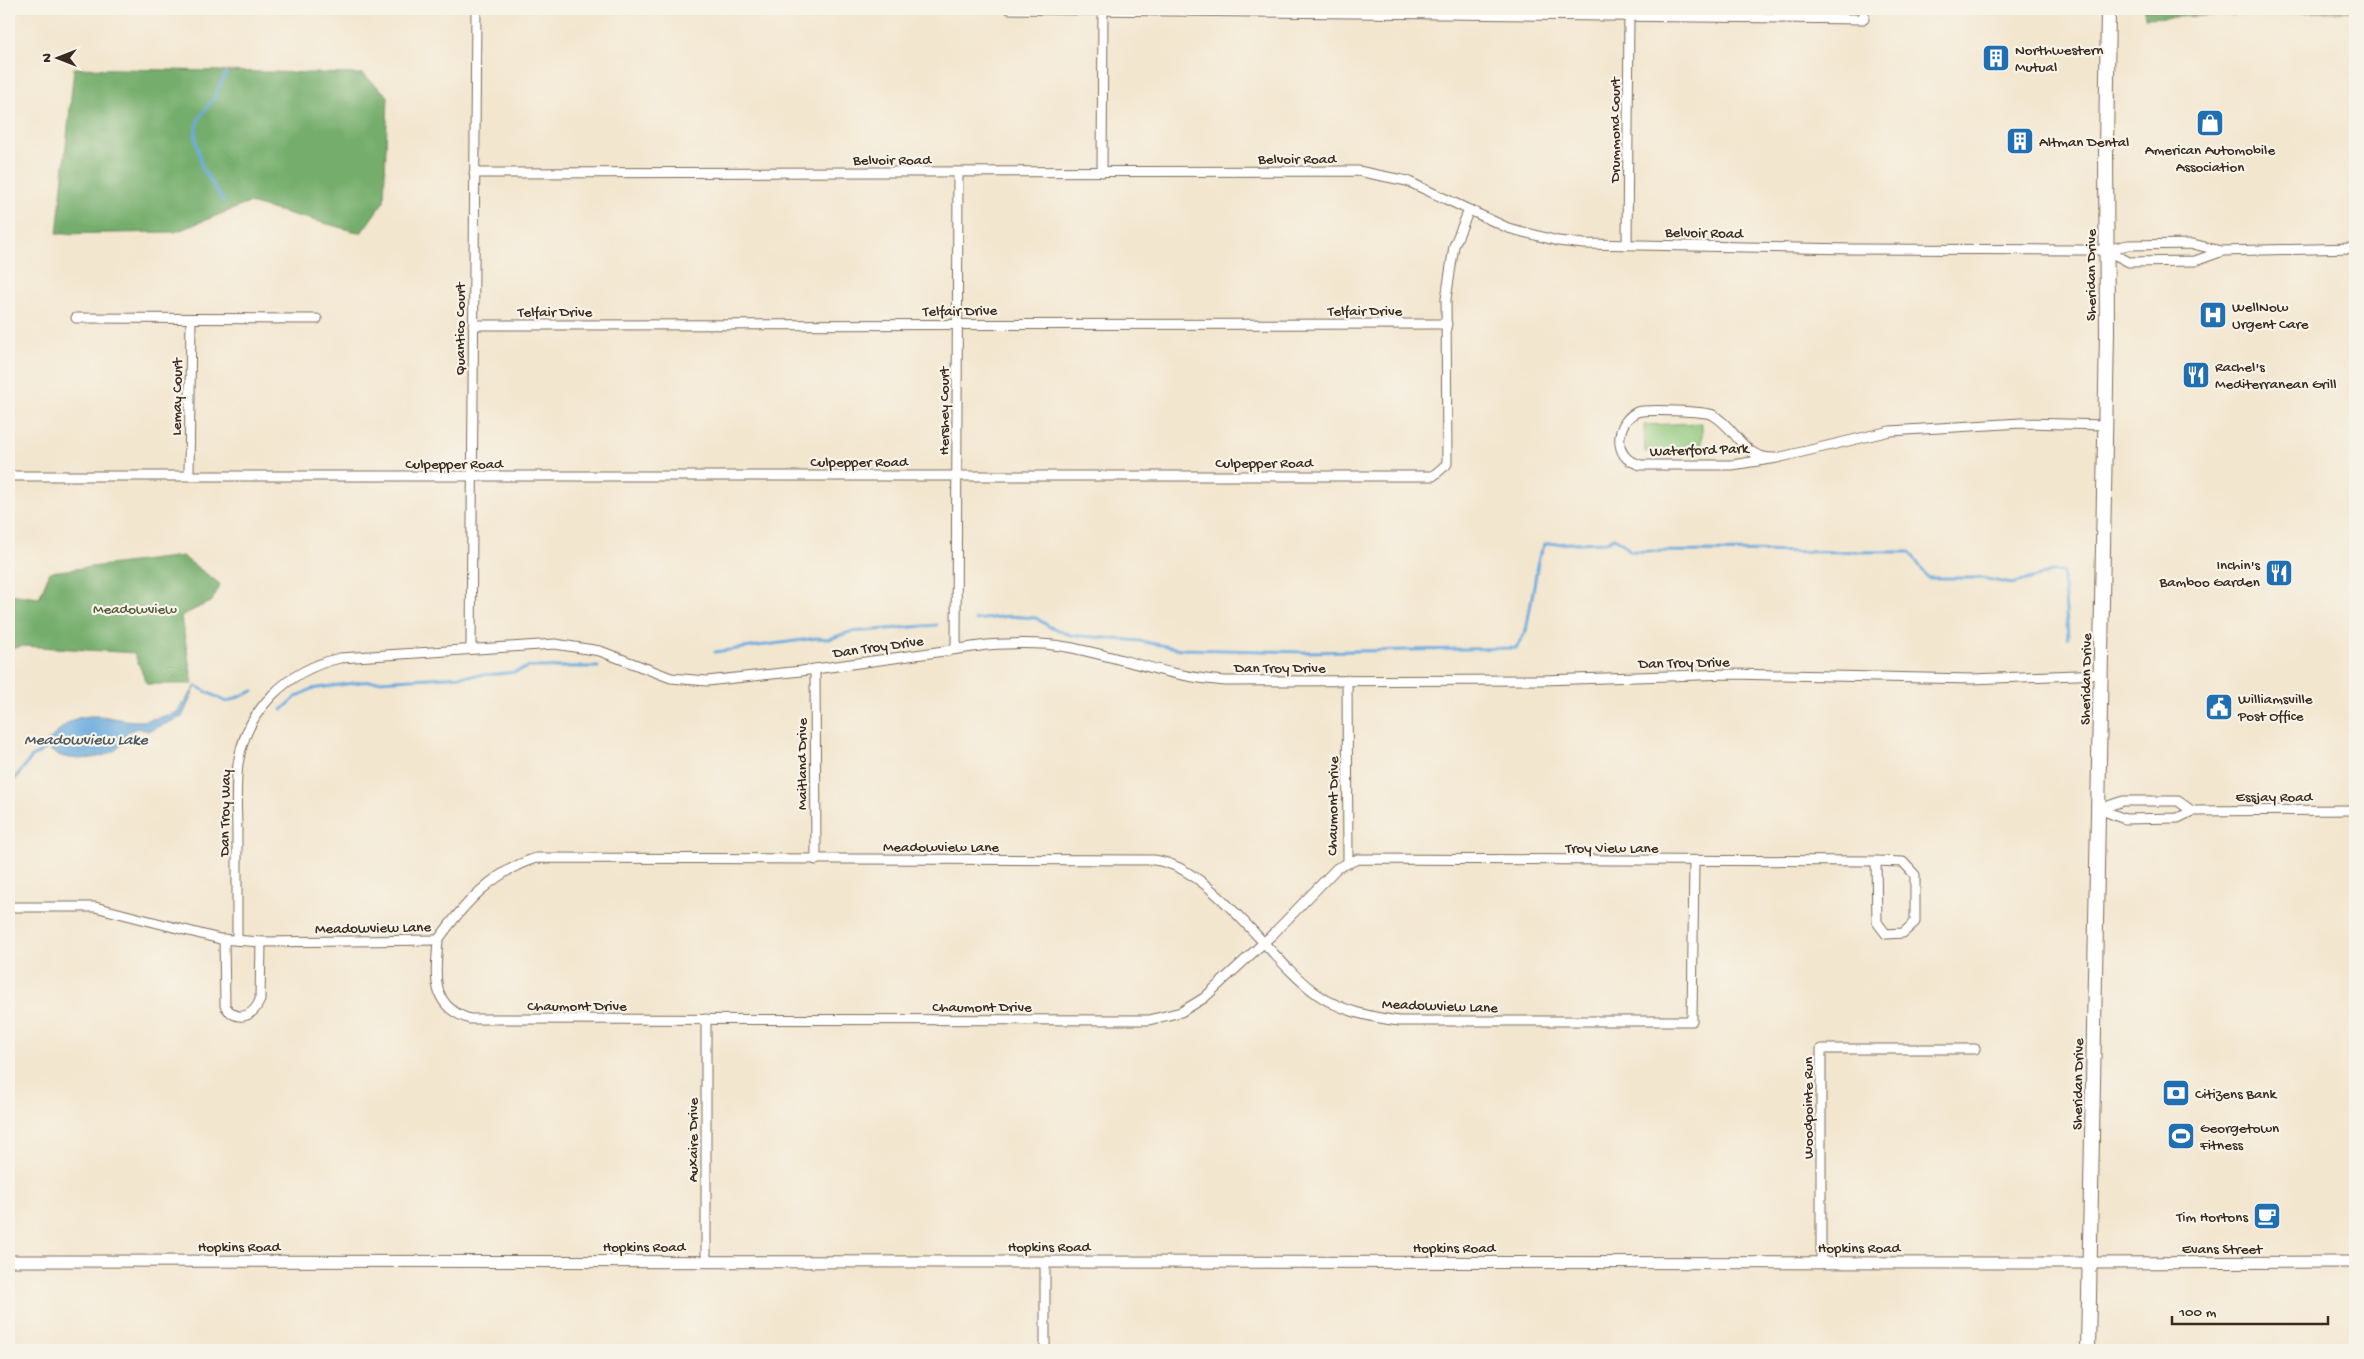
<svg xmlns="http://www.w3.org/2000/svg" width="2364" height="1359" font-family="'Gochi Hand',sans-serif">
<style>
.green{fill:#90c97d;stroke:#667a4e}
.forest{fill:#74ad6c;stroke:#586c45}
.water{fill:#6babde;stroke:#536a7e}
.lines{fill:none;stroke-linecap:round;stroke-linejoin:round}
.stream{stroke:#6babde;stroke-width:3}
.minor-casing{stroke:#7b6c5c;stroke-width:11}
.tertiary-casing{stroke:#7b6c5c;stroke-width:13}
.primary-casing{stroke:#7b6c5c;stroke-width:16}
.minor{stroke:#fff;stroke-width:9}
.tertiary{stroke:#fff;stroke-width:11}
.primary{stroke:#fff;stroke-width:14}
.labels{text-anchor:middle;stroke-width:4.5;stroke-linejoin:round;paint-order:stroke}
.poi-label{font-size:15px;fill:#3b2a1e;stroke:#f7f3e8;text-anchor:start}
.street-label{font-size:15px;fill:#3b2a1e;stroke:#f7f3e8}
.park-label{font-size:15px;fill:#545a3a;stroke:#f7f3e8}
.water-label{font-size:16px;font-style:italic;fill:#4c5761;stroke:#f7f3e8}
</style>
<rect width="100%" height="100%" fill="#f7f3e8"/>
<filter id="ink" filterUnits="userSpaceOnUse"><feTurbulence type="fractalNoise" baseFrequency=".02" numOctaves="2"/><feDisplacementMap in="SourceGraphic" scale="10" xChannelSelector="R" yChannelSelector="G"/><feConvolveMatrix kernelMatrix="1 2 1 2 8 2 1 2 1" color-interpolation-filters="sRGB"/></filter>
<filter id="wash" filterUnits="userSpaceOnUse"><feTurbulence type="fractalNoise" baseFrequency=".0096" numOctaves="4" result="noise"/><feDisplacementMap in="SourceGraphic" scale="20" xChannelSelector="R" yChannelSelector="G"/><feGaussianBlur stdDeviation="1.12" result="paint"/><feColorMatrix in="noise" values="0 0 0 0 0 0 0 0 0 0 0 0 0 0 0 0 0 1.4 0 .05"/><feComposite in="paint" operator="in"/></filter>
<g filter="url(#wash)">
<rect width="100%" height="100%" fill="#f3e6cf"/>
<path class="green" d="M1702,423V452H1645L1644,425Z"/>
<g class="forest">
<path d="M2144,9H2355V11L2145,18Z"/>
<path d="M74,68L363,74L388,96L384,201L361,233L249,203L175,232L57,234Z"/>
<path d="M182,556L220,584L212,601L181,616L193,684H147L134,653L23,646L9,649V594L39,598L50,572Z"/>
</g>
<path class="water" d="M196,686L182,717L148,731L138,728L127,732C125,736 123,743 120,746C106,762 54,765 45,743C57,735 66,719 83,717C103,713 122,722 142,721C153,720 165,715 176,713Z"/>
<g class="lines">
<g class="stream">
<path d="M224,202L202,168L195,135L198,120L215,96L226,73"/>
<path d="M975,620L1009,616L1036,618L1050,627L1070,635L1140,641L1181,649L1305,652L1516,648L1526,631L1539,557L1545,544L1607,542L1614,538L1623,543L1630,551L1910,552L1928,578H1981L2012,584L2052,572H2063L2068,638"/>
<path d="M715,652L817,638L829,639L850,632L937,625"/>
<path d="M196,686L226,702L253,691"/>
<path d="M282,710L296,697L311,689L361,682L498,674L515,672L529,667H598"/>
<path d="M9,786L32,757L47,748"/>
</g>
</g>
</g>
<g filter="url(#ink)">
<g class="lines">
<g class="minor-casing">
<g id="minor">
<path d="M1009,9L1864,19V9"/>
<path d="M1102,172L1103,9"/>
<path d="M474,173L1358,171L1407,181L1508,228L1558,241L1584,244L1851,249L2082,250H2106L2128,245L2193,244L2221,251L2355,248"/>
<path d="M1627,244L1629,15"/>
<path d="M2106,250L2129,262L2195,261L2220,252"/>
<path d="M76,318L317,319"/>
<path d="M473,325L1447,324"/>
<path d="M1777,458L1732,465H1640C1637,463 1632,462 1629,460C1613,448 1619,420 1637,412C1645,409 1705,411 1713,415C1738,429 1742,460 1777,458L1890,431L2021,423L2105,425"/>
<path d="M189,475L191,319"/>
<path d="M9,476H1433L1447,464L1446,299L1454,246L1469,210"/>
<path d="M471,649L476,9"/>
<path d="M956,649L958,173"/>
<path d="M815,669L816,860"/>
<path d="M1347,680L1348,862"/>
<path d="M2099,809L2125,819L2178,818L2192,811L2355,810"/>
<path d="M2099,809L2123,801H2178L2192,811"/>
<path d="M9,907H95L220,939L261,942L438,940"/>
<path d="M224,939L225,1006C237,1023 253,1017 260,1000L261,942"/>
<path d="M237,940C237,906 237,871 237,837C237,812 235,788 238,764C246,709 288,670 340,658L555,644L600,651L671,678L707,681L801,671L987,645C1013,643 1041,642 1067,647C1122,657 1168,677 1225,681L1543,680L1730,674L1972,679L2101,674"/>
<path d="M438,940C436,975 429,1006 470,1019L1149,1020L1181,1012L1204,998L1273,934L1337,868L1358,859L1876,861L1903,862L1915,875V922L1903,933L1886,934L1877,922L1876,861"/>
<path d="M438,940C464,904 492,872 536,858L1154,860C1213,867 1268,959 1317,994C1341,1011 1370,1017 1399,1021H1692L1694,861"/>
<path d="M706,1261V1019"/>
<path d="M1045,1261V1350"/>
<path d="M1821,1262V1049H1975"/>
</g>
</g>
<g class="tertiary-casing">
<path id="tertiary" d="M9,1261L2090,1263L2355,1262"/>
</g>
<g class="primary-casing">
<path id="primary" d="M2088,1350L2107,333L2106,150L2108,9"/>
</g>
<use href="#minor" class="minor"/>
<use href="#tertiary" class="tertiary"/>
<use href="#primary" class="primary"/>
</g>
</g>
<defs>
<g id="building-square" transform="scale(1.4375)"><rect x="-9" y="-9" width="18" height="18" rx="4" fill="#1f6fb2" stroke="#f7f3e8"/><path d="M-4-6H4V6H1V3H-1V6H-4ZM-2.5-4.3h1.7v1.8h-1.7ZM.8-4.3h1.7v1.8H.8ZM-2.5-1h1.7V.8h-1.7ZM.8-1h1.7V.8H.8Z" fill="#fff"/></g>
<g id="shop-square" transform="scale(1.4375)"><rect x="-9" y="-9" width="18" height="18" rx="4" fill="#1f6fb2" stroke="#f7f3e8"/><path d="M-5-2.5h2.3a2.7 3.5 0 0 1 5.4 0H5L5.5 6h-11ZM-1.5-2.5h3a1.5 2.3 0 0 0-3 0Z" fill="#fff"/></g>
<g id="hospital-square" transform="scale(1.4375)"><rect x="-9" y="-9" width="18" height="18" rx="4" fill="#1f6fb2" stroke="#f7f3e8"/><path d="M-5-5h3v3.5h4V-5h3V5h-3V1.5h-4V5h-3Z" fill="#fff"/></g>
<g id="restaurant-square" transform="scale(1.4375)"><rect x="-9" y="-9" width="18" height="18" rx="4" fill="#1f6fb2" stroke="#f7f3e8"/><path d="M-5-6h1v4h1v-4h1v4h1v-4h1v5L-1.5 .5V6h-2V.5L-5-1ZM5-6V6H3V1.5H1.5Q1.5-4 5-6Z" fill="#fff"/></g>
<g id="civic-square" transform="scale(1.4375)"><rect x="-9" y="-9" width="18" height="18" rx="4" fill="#1f6fb2" stroke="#f7f3e8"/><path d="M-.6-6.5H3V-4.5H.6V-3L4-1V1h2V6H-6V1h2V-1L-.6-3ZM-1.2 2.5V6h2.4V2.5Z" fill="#fff"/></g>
<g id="bank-square" transform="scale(1.4375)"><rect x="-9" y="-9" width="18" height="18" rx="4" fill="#1f6fb2" stroke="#f7f3e8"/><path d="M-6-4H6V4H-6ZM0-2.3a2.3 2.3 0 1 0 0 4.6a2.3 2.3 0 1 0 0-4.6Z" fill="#fff"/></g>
<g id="stadium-square" transform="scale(1.4375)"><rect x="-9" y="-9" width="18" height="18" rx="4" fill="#1f6fb2" stroke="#f7f3e8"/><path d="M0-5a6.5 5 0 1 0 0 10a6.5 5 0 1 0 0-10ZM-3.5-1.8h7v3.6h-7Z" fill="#fff"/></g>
<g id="cafe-square" transform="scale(1.4375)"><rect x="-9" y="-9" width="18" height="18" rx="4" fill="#1f6fb2" stroke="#f7f3e8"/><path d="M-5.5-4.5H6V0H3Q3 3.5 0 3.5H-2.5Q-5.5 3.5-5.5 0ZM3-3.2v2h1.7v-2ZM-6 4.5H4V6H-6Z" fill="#fff"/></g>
</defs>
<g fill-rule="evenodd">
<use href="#building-square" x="1996" y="58"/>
<use href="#shop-square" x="2210" y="123"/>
<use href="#building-square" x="2020" y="141"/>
<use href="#hospital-square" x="2213" y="315"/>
<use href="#restaurant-square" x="2196" y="375"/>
<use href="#restaurant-square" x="2279" y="573"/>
<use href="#civic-square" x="2219" y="707"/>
<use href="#bank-square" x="2176" y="1093"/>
<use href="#stadium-square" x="2181" y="1136"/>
<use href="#cafe-square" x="2267" y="1216"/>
</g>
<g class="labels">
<g class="poi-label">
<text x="2015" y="54">Northwestern<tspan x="2015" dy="17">Mutual</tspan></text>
<text x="2039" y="146">Altman Dental</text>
<text x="2210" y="154" text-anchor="middle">American Automobile<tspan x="2210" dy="17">Association</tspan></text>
<text x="2232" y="311">WellNow<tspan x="2232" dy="17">Urgent Care</tspan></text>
<text x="2215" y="371">Rachel's<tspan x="2215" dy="17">Mediterranean Grill</tspan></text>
<text x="2260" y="569" text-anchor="end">Inchin's<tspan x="2260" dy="17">Bamboo Garden</tspan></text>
<text x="2238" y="703">Williamsville<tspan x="2238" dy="17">Post Office</tspan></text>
<text x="2195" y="1098">Citizens Bank</text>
<text x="2200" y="1132">Georgetown<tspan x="2200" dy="17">Fitness</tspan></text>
<text x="2248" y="1221" text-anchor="end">Tim Hortons</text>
</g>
<g class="street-label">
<text transform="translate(1614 130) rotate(-90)" y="5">Drummond Court</text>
<text x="1297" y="163">Belvoir Road</text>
<text x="892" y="164">Belvoir Road</text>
<text transform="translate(1704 232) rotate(1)" y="5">Belvoir Road</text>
<text transform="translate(2090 275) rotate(-90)" y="5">Sheridan Drive</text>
<text transform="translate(960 310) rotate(-1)" y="5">Telfair Drive</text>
<text x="1365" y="315">Telfair Drive</text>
<text x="555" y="316">Telfair Drive</text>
<text transform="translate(459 329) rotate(-90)" y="5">Quantico Court</text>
<text transform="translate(176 397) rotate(-89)" y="5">Lemay Court</text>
<text transform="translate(943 411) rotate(-90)" y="5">Hershey Court</text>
<text transform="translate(1699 449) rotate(-2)" y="5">Waterford Park</text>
<text x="859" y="466">Culpepper Road</text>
<text x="1264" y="467">Culpepper Road</text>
<text x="454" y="468">Culpepper Road</text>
<text transform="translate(878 646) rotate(-8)" y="5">Dan Troy Drive</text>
<text transform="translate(1684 662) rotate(-1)" y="5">Dan Troy Drive</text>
<text x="1280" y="672">Dan Troy Drive</text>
<text transform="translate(2085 679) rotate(-89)" y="5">Sheridan Drive</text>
<text transform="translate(801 764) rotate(-90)" y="5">Maitland Drive</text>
<text x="2274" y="801">Essjay Road</text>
<text transform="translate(1332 806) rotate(-89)" y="5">Chaumont Drive</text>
<text transform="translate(224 813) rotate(-89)" y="5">Dan Troy Way</text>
<text x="941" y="851">Meadowview Lane</text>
<text x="1612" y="852">Troy View Lane</text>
<text transform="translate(373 927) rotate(-1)" y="5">Meadowview Lane</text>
<text x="577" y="1010">Chaumont Drive</text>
<text transform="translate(1440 1005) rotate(2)" y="5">Meadowview Lane</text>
<text x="982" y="1011">Chaumont Drive</text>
<text transform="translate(2077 1084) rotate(-89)" y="5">Sheridan Drive</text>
<text transform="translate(1807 1108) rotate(-90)" y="5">Woodpointe Run</text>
<text transform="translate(692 1140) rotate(-90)" y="5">Auxaire Drive</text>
<text x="239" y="1251">Hopkins Road</text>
<text x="644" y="1251">Hopkins Road</text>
<text x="1049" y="1251">Hopkins Road</text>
<text x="1454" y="1252">Hopkins Road</text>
<text x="1859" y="1252">Hopkins Road</text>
<text x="2222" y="1253">Evans Street</text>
</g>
<g class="park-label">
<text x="135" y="613">Meadowview</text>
</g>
<g class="water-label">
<text x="86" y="744">Meadowview Lake</text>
</g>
</g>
<rect width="2364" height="1359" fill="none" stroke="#f7f3e8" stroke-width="30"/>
<g transform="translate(58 58) rotate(270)" stroke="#f7f3e8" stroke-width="4" paint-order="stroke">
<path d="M0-4L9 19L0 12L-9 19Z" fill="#3b2a1e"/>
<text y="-8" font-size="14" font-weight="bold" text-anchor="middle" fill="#3b2a1e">N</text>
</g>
<path d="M2172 1316v8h156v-8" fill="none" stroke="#3b2a1e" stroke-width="2.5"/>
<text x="2179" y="1316" font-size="15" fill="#3b2a1e" stroke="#f7f3e8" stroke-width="4" paint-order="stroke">100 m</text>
</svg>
